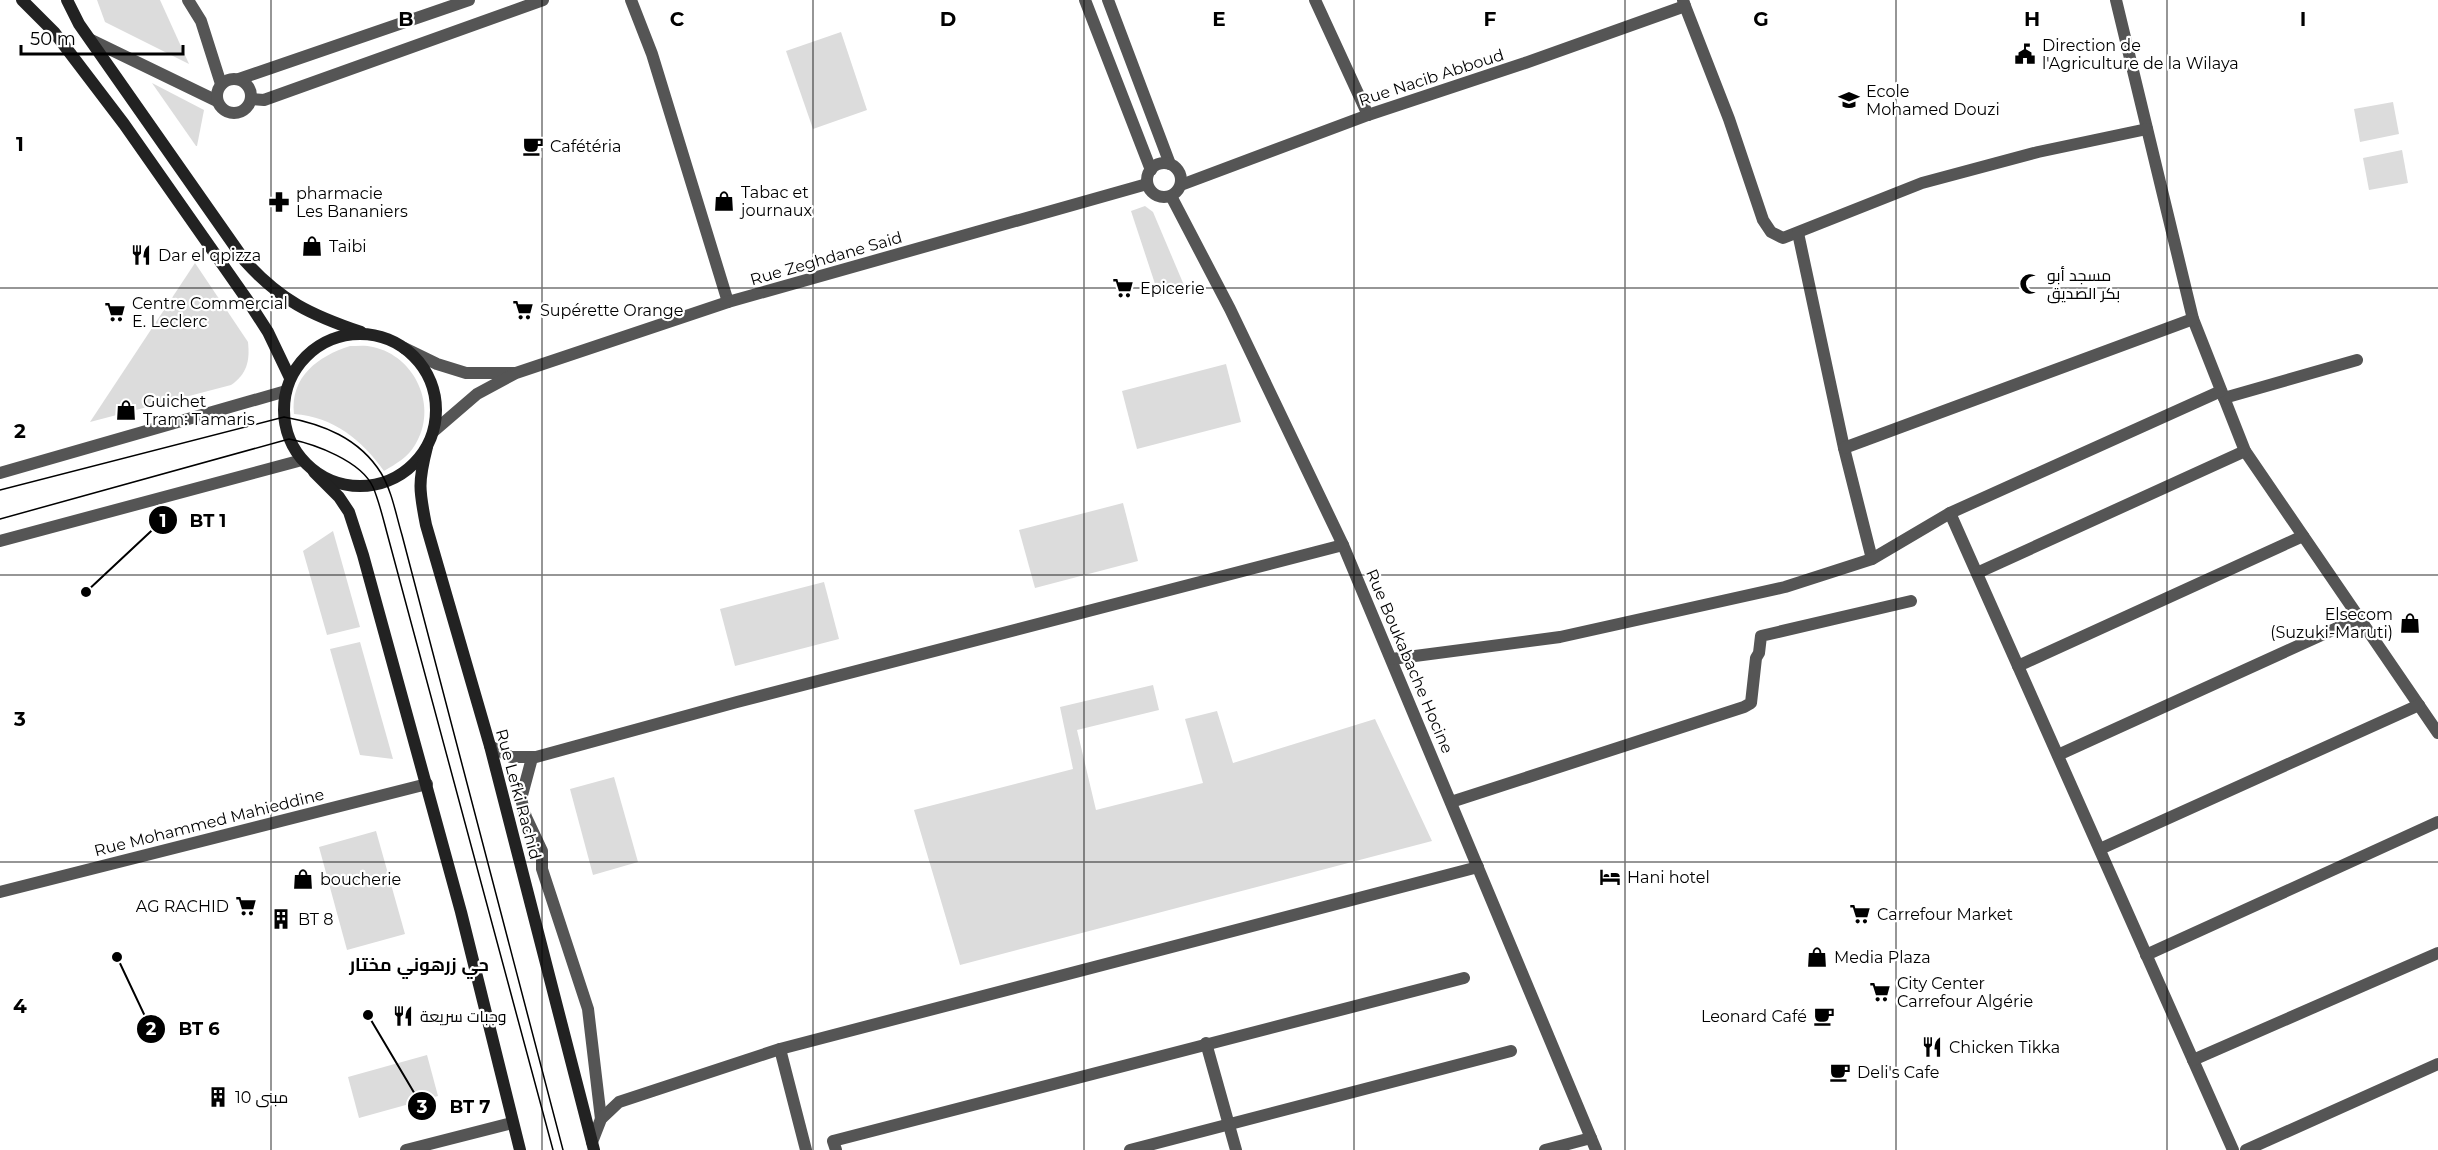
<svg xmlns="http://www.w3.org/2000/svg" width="2438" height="1150" font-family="Montserrat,Cairo,sans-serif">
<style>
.green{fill:#dcdcdc}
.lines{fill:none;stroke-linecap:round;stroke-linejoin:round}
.minor{stroke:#555;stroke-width:12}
.secondary{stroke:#222;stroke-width:12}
.tram{stroke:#000;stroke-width:1.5}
.grid{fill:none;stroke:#000;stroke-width:1.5;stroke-opacity:0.55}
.labels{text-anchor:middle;stroke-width:4.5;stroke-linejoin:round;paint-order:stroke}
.poi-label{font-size:16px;fill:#000;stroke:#fff;text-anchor:start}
.street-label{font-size:16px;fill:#000;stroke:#fff}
.neighbourhood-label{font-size:18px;font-weight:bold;fill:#000;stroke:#fff}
.grid-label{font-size:20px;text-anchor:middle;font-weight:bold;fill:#000;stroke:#fff;stroke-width:4.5;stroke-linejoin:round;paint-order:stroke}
.leader{fill:none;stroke:#000;stroke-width:2}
.callout-dot{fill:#000;stroke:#fff;stroke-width:2}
.mark-label{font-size:18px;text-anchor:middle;font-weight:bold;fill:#fff}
.callout-label{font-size:18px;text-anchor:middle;font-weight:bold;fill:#000;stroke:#fff;stroke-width:4.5;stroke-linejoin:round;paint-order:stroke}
</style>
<rect width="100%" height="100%" fill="#fff"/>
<g class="green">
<path d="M97,0H160L189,64L105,22Z"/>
<path d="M841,32L867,110L813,129L786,51Z"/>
<path d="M152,83L204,110L197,146H196Z"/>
<path d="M2393,102L2399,134L2360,142L2354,109Z"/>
<path d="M2402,150L2408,183L2369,190L2363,158Z"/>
<path d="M1145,206L1153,212L1186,290L1159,296L1131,211Z"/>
<path d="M195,263L248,342C250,361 247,374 231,385L90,422Z"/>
<path d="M350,346C357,346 366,345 373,347C415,356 439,407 415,445C408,457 396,464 384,471C362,440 334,417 294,414C290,377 318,356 350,346Z"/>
<path d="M1226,364L1241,422L1137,449L1122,391Z"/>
<path d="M1123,503L1138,561L1035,588L1019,530Z"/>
<path d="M333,531L360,627L327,635L303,551Z"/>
<path d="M824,582L839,639L735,666L720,609Z"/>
<path d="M360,642L393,759L360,755L330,649Z"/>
<path d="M1153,685L1159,710L1077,730L1096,810L1203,783L1185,719L1217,711L1233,763L1375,719L1432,841L960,965L914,810L1073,769L1060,707Z"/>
<path d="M614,777L638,862L593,875L570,789Z"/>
<path d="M376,831L405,934L347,950L319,847Z"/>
<path d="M427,1055L438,1096L359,1118L348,1077Z"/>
</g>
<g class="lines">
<g class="minor">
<path d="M188,0L201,21L221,84"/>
<path d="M631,0L652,54L728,302"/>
<path d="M1085,0L1151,170"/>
<path d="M1108,0L1170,164"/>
<path d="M1315,0L1368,115"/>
<path d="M2116,0L2193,319L2245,451L2438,733"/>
<path d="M1685,6L1729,119L1763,220L1771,232L1783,238L1922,183L2038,152L2147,129"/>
<path d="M91,40L217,101"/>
<circle cx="234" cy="96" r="17"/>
<path d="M239,79L469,0"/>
<path d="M251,99L264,100L543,0"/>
<circle cx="1164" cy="180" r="17"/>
<path d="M1181,185L1368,115L1525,63L1685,6L1683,0"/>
<path d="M1171,196L1230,309L1343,545L1596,1150"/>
<path d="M1798,233L1844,448L1872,559"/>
<path d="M404,348L437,364L466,373H515"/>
<path d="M2224,398L2357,360"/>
<path d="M434,431L477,394L516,373L728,302L1147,184"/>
<path d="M1844,448L2193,319"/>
<path d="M0,473L286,391"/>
<path d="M1950,513L2233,1150"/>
<path d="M0,541L302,460"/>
<path d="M1977,573L2245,451"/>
<path d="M1392,659L1560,637L1785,587L1872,559L1950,513L2221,391"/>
<path d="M2018,666L2303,536"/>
<path d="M490,746L511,757H536L737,702L1343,545"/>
<path d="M2058,755L2359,618"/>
<path d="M532,758L521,799L526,817L542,851V869L588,1009L601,1119"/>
<path d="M1451,802L1744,707L1751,703L1756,658L1759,653L1761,636L1911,601"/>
<path d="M2100,849L2419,705"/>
<path d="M0,892L427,784"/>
<path d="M2146,955L2438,822"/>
<path d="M1206,1043L1236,1150"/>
<path d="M780,1049L806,1150"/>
<path d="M2193,1060L2438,953"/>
<path d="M592,1142L601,1119L619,1102L780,1049L1478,867"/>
<path d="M406,1150L512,1123"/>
<path d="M836,1150L833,1141L1464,978"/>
<path d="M1130,1150L1511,1051"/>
<path d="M1545,1150L1591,1138"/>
<path d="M2246,1150L2438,1064"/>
</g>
<g class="secondary">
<path d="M22,0L54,32L124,124L248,301L268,332L290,378"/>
<path d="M67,0L79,24L245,261C281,301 311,315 361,332"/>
<circle cx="360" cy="410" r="76"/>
<path d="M427,447C418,482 419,490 426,525L490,746L594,1150"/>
<path d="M314,472L339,497L349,512L363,555L461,912L520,1150"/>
</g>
<g class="tram">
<path d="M0,490L284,417C323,424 359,438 381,473C392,491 396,515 402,535L563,1150"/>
<path d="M0,519L289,439C315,444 361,461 373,487C379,501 383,518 387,533L553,1150"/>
</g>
</g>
<path class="grid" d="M271,0V1150M542,0V1150M813,0V1150M1084,0V1150M1354,0V1150M1625,0V1150M1896,0V1150M2167,0V1150M0,288H2438M0,575H2438M0,862H2438"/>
<defs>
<g id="civic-bare" transform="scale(1.62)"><path d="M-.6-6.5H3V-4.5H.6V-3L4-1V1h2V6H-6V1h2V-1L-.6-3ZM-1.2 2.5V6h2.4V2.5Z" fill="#000" stroke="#fff" stroke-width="2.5" paint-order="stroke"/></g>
<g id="school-bare" transform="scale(1.62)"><path d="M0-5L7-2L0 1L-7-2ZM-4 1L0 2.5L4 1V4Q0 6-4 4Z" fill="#000" stroke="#fff" stroke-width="2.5" paint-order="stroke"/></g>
<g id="cafe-bare" transform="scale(1.62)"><path d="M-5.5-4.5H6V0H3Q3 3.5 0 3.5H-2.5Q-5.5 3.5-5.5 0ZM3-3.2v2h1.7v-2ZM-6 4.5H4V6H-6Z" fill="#000" stroke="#fff" stroke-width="2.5" paint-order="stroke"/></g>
<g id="shop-bare" transform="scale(1.62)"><path d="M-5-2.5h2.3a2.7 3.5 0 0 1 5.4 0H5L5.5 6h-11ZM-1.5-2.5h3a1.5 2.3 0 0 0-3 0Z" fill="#000" stroke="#fff" stroke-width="2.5" paint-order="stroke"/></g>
<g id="pharmacy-bare" transform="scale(1.62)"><path d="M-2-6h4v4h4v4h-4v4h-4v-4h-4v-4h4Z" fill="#000" stroke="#fff" stroke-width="2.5" paint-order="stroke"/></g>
<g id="restaurant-bare" transform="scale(1.62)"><path d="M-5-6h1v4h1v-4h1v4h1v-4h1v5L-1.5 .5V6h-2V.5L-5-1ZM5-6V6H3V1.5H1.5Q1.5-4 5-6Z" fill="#000" stroke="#fff" stroke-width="2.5" paint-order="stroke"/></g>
<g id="mosque-bare" transform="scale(1.62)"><path d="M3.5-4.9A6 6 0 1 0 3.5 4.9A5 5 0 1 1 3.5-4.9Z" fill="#000" stroke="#fff" stroke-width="2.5" paint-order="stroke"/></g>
<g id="supermarket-bare" transform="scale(1.62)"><path d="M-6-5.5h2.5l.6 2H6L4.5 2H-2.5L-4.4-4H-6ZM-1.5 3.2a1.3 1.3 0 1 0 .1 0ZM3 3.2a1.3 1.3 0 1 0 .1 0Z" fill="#000" stroke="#fff" stroke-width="2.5" paint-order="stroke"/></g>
<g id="hotel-bare" transform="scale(1.62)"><path d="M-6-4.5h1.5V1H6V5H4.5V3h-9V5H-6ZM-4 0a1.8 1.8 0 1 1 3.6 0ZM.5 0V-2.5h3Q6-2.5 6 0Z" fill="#000" stroke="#fff" stroke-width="2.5" paint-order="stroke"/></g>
<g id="building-bare" transform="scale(1.62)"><path d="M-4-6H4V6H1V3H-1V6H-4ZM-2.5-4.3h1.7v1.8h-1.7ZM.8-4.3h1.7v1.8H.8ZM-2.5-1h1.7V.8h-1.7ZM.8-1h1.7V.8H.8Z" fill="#000" stroke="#fff" stroke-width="2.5" paint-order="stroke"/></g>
</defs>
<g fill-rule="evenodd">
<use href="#civic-bare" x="2025" y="54"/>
<use href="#school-bare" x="1849" y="100"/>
<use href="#cafe-bare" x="533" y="146"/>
<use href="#shop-bare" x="724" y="201"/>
<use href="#pharmacy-bare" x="279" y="202"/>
<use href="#shop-bare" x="312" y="246"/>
<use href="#restaurant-bare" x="141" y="255"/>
<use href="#mosque-bare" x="2030" y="284"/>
<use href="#supermarket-bare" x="1123" y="288"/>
<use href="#supermarket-bare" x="523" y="310"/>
<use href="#supermarket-bare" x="115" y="312"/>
<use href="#shop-bare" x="126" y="410"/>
<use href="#shop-bare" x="2410" y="623"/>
<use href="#hotel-bare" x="1610" y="877"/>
<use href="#shop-bare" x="303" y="879"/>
<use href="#supermarket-bare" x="246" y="906"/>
<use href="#supermarket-bare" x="1860" y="914"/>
<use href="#building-bare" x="281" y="919"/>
<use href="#shop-bare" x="1817" y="957"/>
<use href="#supermarket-bare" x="1880" y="992"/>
<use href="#restaurant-bare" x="403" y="1016"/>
<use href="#cafe-bare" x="1824" y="1016"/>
<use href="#restaurant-bare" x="1932" y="1047"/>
<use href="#cafe-bare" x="1840" y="1072"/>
<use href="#building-bare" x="218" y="1097"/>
</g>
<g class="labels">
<g class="poi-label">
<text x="2042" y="51">Direction de<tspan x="2042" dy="18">l'Agriculture de la Wilaya</tspan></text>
<text x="1866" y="97">Ecole<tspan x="1866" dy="18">Mohamed Douzi</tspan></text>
<text x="550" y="152">Cafétéria</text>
<text x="741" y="198">Tabac et<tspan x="741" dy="18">journaux</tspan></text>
<text x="296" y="199">pharmacie<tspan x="296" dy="18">Les Bananiers</tspan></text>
<text x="329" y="252">Taibi</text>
<text x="158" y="261">Dar el qpizza</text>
<text x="2047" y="281">مسجد أبو<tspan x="2047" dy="18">بكر الصديق</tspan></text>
<text x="1140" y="294">Epicerie</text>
<text x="132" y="309">Centre Commercial<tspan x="132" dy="18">E. Leclerc</tspan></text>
<text x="540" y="316">Supérette Orange</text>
<text x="143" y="407">Guichet<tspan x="143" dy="18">Tram: Tamaris</tspan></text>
<text x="2393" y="620" text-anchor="end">Elsecom<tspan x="2393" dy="18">(Suzuki-Maruti)</tspan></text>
<text x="1627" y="883">Hani hotel</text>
<text x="320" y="885">boucherie</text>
<text x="229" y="912" text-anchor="end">AG RACHID</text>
<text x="1877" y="920">Carrefour Market</text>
<text x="298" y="925">BT 8</text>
<text x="1834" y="963">Media Plaza</text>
<text x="1897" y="989">City Center<tspan x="1897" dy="18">Carrefour Algérie</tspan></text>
<text x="420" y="1022">وجبات سريعة</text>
<text x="1807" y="1022" text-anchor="end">Leonard Café</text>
<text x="1949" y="1053">Chicken Tikka</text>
<text x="1857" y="1078">Deli's Cafe</text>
<text x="235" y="1103">مبنى 10</text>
</g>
<g class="street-label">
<text transform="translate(1431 77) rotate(-18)" y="6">Rue Nacib Abboud</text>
<text transform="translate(826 258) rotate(-16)" y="6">Rue Zeghdane Said</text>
<text transform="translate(1410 661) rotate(67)" y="6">Rue Boukabache Hocine</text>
<text transform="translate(519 794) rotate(75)" y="6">Rue Lefki Rachid</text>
<text transform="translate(209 822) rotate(-14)" y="6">Rue Mohammed Mahieddine</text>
</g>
<g class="neighbourhood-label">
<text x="419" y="971">حي زرهوني مختار</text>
</g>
</g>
<g class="grid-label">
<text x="406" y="26">B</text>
<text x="677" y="26">C</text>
<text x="948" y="26">D</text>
<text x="1219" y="26">E</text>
<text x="1490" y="26">F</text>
<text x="1761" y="26">G</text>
<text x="2032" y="26">H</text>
<text x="2303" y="26">I</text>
<text x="20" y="151">1</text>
<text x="20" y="438">2</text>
<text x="20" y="726">3</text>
<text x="20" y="1013">4</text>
</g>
<path class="leader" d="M86 592L163 520M117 957L151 1029M368 1015L422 1106"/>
<g class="callout-dot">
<circle cx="86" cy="592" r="6"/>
<circle cx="117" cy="957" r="6"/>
<circle cx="368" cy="1015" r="6"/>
<circle cx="163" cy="520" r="15"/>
<circle cx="151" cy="1029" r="15"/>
<circle cx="422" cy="1106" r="15"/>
</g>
<g class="mark-label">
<text x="163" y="527">1</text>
<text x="151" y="1035">2</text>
<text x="422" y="1113">3</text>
</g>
<g class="callout-label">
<text x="208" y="527">BT 1</text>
<text x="199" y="1035">BT 6</text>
<text x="470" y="1113">BT 7</text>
</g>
<path d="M21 45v9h162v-9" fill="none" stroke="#000000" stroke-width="3"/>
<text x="30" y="45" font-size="18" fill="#000000" stroke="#ffffff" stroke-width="4.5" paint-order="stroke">50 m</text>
</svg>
